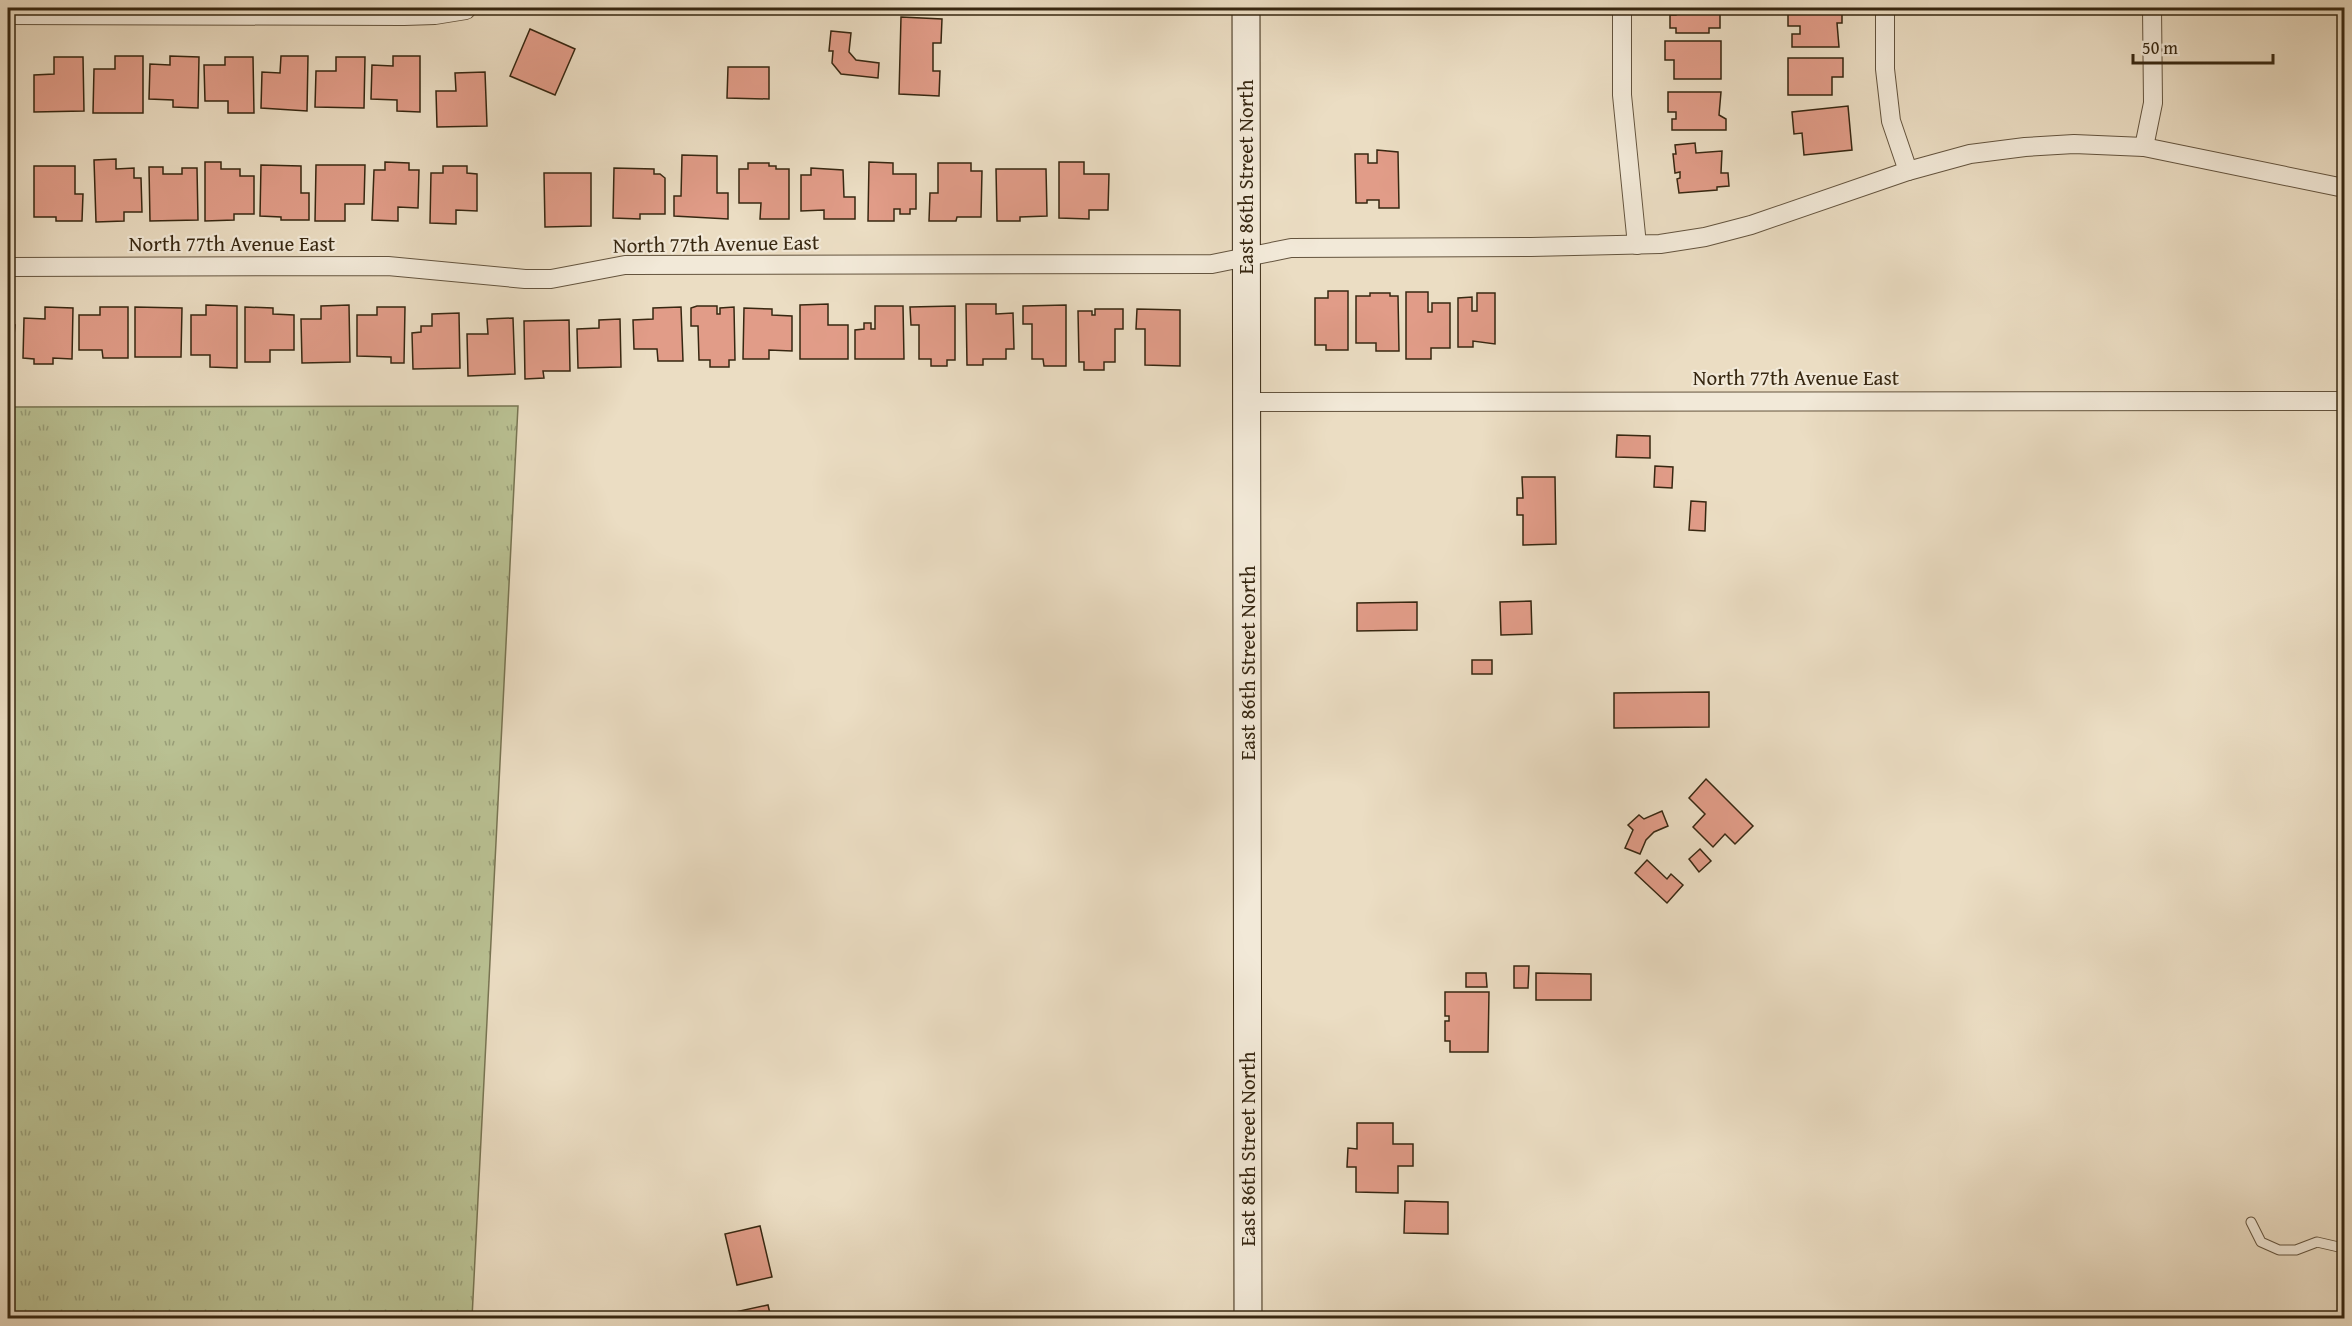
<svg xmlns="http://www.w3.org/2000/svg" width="2352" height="1326" font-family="'Gentium Book Plus',serif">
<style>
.grass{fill:url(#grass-tufts);stroke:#787452;stroke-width:1.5}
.building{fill:#e19c88;stroke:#372711;stroke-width:1.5}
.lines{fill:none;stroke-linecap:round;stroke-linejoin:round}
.lane-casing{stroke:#64543e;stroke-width:11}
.street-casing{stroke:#64543e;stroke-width:20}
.secondary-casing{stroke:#372711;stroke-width:29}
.lane{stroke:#f2e9d8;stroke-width:9}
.street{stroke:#f2e9d8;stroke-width:18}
.secondary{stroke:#f2e9d8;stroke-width:27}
.labels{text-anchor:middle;stroke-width:4.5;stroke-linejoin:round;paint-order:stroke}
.street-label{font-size:21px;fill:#372711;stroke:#f2e9d8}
</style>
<defs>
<pattern id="grass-tufts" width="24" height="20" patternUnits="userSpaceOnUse" patternTransform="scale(1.5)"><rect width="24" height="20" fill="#b9c092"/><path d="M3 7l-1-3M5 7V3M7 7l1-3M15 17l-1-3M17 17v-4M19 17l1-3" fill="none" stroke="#979c76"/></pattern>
</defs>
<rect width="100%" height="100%" fill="#ebddc3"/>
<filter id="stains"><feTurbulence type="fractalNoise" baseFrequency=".00333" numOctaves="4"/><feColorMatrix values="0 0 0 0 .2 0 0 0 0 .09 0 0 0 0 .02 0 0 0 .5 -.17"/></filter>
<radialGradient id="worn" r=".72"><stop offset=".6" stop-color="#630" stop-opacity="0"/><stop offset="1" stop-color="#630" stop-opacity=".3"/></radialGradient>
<path class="grass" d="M518,406L472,1318H8V407Z"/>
<g class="building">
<path d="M1676,8H1708V14H1720V28H1709V33H1676V28H1670V15H1676Z"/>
<path d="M1788,8H1842V23H1837L1839,47H1792V34H1800V26H1788Z"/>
<path d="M901,17L942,19L941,43H933V71H940L939,96L899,94Z"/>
<path d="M530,29L575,49L555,95L510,76Z"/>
<path d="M831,31L851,33L849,52L856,60L879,63L878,78L841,74L832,63L833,51H829Z"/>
<path d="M1665,41H1721V79H1674V60H1665Z"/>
<path d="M115,56H143V113H93L94,69H115Z"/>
<path d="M170,56L199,57L198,108L173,107V100L149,99L150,64L170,65Z"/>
<path d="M281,56H308L307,111L261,108L262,72L280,73Z"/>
<path d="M393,56H420V112L397,111V100L371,99L372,65L393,66Z"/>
<path d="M54,57H83L84,111L34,112V75L54,74Z"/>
<path d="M225,57H253L254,113H228V101H205L204,65H225Z"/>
<path d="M336,57H365L364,108L315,107L316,71H336Z"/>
<path d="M1788,58H1843V77H1832V95H1788Z"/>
<path d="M728,67H769V99L727,98Z"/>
<path d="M485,72L487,126L437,127L436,91H456L455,73Z"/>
<path d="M1668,92H1721L1719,115L1726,119V130H1672V119H1676V112H1668Z"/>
<path d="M1848,106L1852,150L1804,155L1802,133L1794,134L1792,112Z"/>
<path d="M1695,143L1696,153L1722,151L1721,173H1728L1729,186L1717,187V190L1679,193L1677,179L1680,178V172L1675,173L1673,154H1676L1675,145Z"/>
<path d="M1377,150L1398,152L1399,208H1379V200H1367V203H1356L1355,154H1368V163H1377Z"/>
<path d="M682,155L717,156V193H728V219L674,216V196H681Z"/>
<path d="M116,159V169L134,168V178H141L142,212H124V221L96,222L94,160Z"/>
<path d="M205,162H221V169H240V176H254V214H234V220L205,221Z"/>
<path d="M385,162L409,163V170H419L418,208L398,207V221L372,220L374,170H385Z"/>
<path d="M869,162L893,163V174H916V209H910V214H900V209H894V221H868Z"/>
<path d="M1059,162H1084V174H1109L1108,210H1089V219L1059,218Z"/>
<path d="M748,163H769V166H776V169H789V219H760L761,203H739V169H748Z"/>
<path d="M938,163H971V171H982L981,217H957L956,221H929L930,193H938Z"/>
<path d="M261,165L301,166V193H309V220H281V217L260,216Z"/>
<path d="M316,165H365L364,204H345V221H315Z"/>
<path d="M34,166H75V194H83L82,221H56V217H34Z"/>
<path d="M443,166H467V173L477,174V211L456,210V224L430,223L431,173H443Z"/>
<path d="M149,167H163V174H182V168H197L198,220L150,221Z"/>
<path d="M614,168L654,169V174H660L665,178V214H640V219L613,218Z"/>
<path d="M811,168L843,170L844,197H855V219H824V210L801,211V175H811Z"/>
<path d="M996,169H1046L1047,216L1020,217V221H997Z"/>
<path d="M544,173H591V226L545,227Z"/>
<path d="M1328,291H1348V350H1326V345H1315V298H1328Z"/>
<path d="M1406,292H1428V312H1432V303H1450V348H1431V359H1406Z"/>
<path d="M1370,293H1390V296H1398L1399,351H1376V343H1356V296H1370Z"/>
<path d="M1477,293H1495V344L1473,341V347H1458V298L1472,297V311H1477Z"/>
<path d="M828,304V325H848V359H800V305Z"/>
<path d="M966,304H996V314L1013,313L1014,349H1006V359H983V365H967Z"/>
<path d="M206,305L237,306V368L210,367V355H191V315H206Z"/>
<path d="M349,305L350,362L302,363L301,319H321V306Z"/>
<path d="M1066,305V366H1044L1043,359H1032V324H1023V306Z"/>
<path d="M697,306H717V314H720V308L734,307L735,360H729V367H710V360H699L698,326H691V308Z"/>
<path d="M875,306H903L904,359H855V330L864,329V323H871V329H875Z"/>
<path d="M955,306V360H947V366H931V359H919V325H911L910,307Z"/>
<path d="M45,307L73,308L72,359L53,358V364H34V359L23,358L24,318L45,319Z"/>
<path d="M100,307H128V358H103L102,350H79V315H100Z"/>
<path d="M135,307L182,308L181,357H135Z"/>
<path d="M245,307L273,308V314L294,315V350H270V362H245Z"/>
<path d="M377,307H405L404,363H391V357L357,356V315H377Z"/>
<path d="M681,307L683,361H658L657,349H634L633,320L653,319V308Z"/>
<path d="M744,308L772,309V315L792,316V351L769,350V359H743Z"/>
<path d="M1095,309H1123V329H1115V362H1104V370H1084V362H1079L1078,311H1092V315H1095Z"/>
<path d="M1137,309L1180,310V366L1145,365V329H1136Z"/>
<path d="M459,313L460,368L413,369L412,333L421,332V326H432V314Z"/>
<path d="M513,318L515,374L468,376L467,334H488L487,319Z"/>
<path d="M620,319L621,367L578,368L577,329L599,328V320Z"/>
<path d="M569,320L570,371H543L544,378L525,379L524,321Z"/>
<path d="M8,325H15L11,367H8Z"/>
<path d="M1617,435L1650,436V458L1616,457Z"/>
<path d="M1655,466L1673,467L1672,488L1654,487Z"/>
<path d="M1522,477H1555L1556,544L1523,545V515H1517V498H1523Z"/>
<path d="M1691,501L1706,502L1705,531L1689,530Z"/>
<path d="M1531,601L1532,634L1501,635L1500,602Z"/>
<path d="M1417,602V630L1357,631V603Z"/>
<rect x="1472" y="660" width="20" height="14"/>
<path d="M1709,692V727L1614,728V693Z"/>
<path d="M1706,779L1753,826L1735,844L1725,834L1713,847L1693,827L1705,814L1689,798Z"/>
<path d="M1662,811L1668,826L1654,832L1646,840L1640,854L1625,848L1633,830L1628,825L1639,815L1644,819Z"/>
<path d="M1700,849L1711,861L1699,872L1689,859Z"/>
<path d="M1647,860L1667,879L1671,874L1683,885L1667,903L1635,873Z"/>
<path d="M1514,966H1529L1528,988H1514Z"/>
<path d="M1466,973H1486L1487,987H1466Z"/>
<path d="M1536,973L1591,974V1000H1536Z"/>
<path d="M1445,992H1489L1488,1052H1450V1041H1445V1021H1449V1016H1445Z"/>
<path d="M1357,1123H1393V1144H1413V1166H1398V1193L1356,1192V1167H1347L1348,1148L1357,1149Z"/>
<path d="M1405,1201L1448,1202V1234L1404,1233Z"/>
<path d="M760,1226L772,1277L737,1285L725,1234Z"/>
<path d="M768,1305L771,1318H721V1315Z"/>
</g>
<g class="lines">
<g class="lane-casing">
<path id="lane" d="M2251,1222L2261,1242L2279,1250H2296L2317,1242L2343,1248L2344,1250"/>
</g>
<g class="street-casing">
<g id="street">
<path d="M1622,8V95L1637,245"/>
<path d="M1885,8V69L1891,121L1908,171"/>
<path d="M8,15L404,16L435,15L466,10"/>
<path d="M2144,147L2153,103L2152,8"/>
<path d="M8,267L388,266L525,279H551L625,265L1212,264L1291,248L1531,247L1660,244L1705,237L1751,225L1908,171L1970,154L2025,147L2074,144L2144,147L2344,188"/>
<path d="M1247,402L2344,401"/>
</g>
</g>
<g class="secondary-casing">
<path id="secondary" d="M1246,8L1248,1318"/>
</g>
<use href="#lane" class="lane"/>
<use href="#street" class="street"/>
<use href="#secondary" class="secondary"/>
</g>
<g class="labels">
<g class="street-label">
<text transform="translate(1246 177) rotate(-90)" y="7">East 86th Street North</text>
<text x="232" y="251">North 77th Avenue East</text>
<text transform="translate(716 244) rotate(-1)" y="7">North 77th Avenue East</text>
<text x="1796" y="385">North 77th Avenue East</text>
<text transform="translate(1248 663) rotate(-90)" y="7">East 86th Street North</text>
<text transform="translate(1248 1149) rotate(-90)" y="7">East 86th Street North</text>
</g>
</g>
<rect width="2352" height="1326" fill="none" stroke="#ebddc3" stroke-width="30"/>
<rect x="9" y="9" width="2334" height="1308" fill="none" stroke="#372711" stroke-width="3"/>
<rect x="15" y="15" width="2322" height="1296" fill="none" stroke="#372711" stroke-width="1.5"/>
<path d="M2133 54v9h140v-9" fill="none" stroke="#372711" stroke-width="3"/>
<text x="2142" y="54" font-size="18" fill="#372711" stroke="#f2e9d8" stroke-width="4.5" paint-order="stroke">50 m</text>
<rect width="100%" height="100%" filter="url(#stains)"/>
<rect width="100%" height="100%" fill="url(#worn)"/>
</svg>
